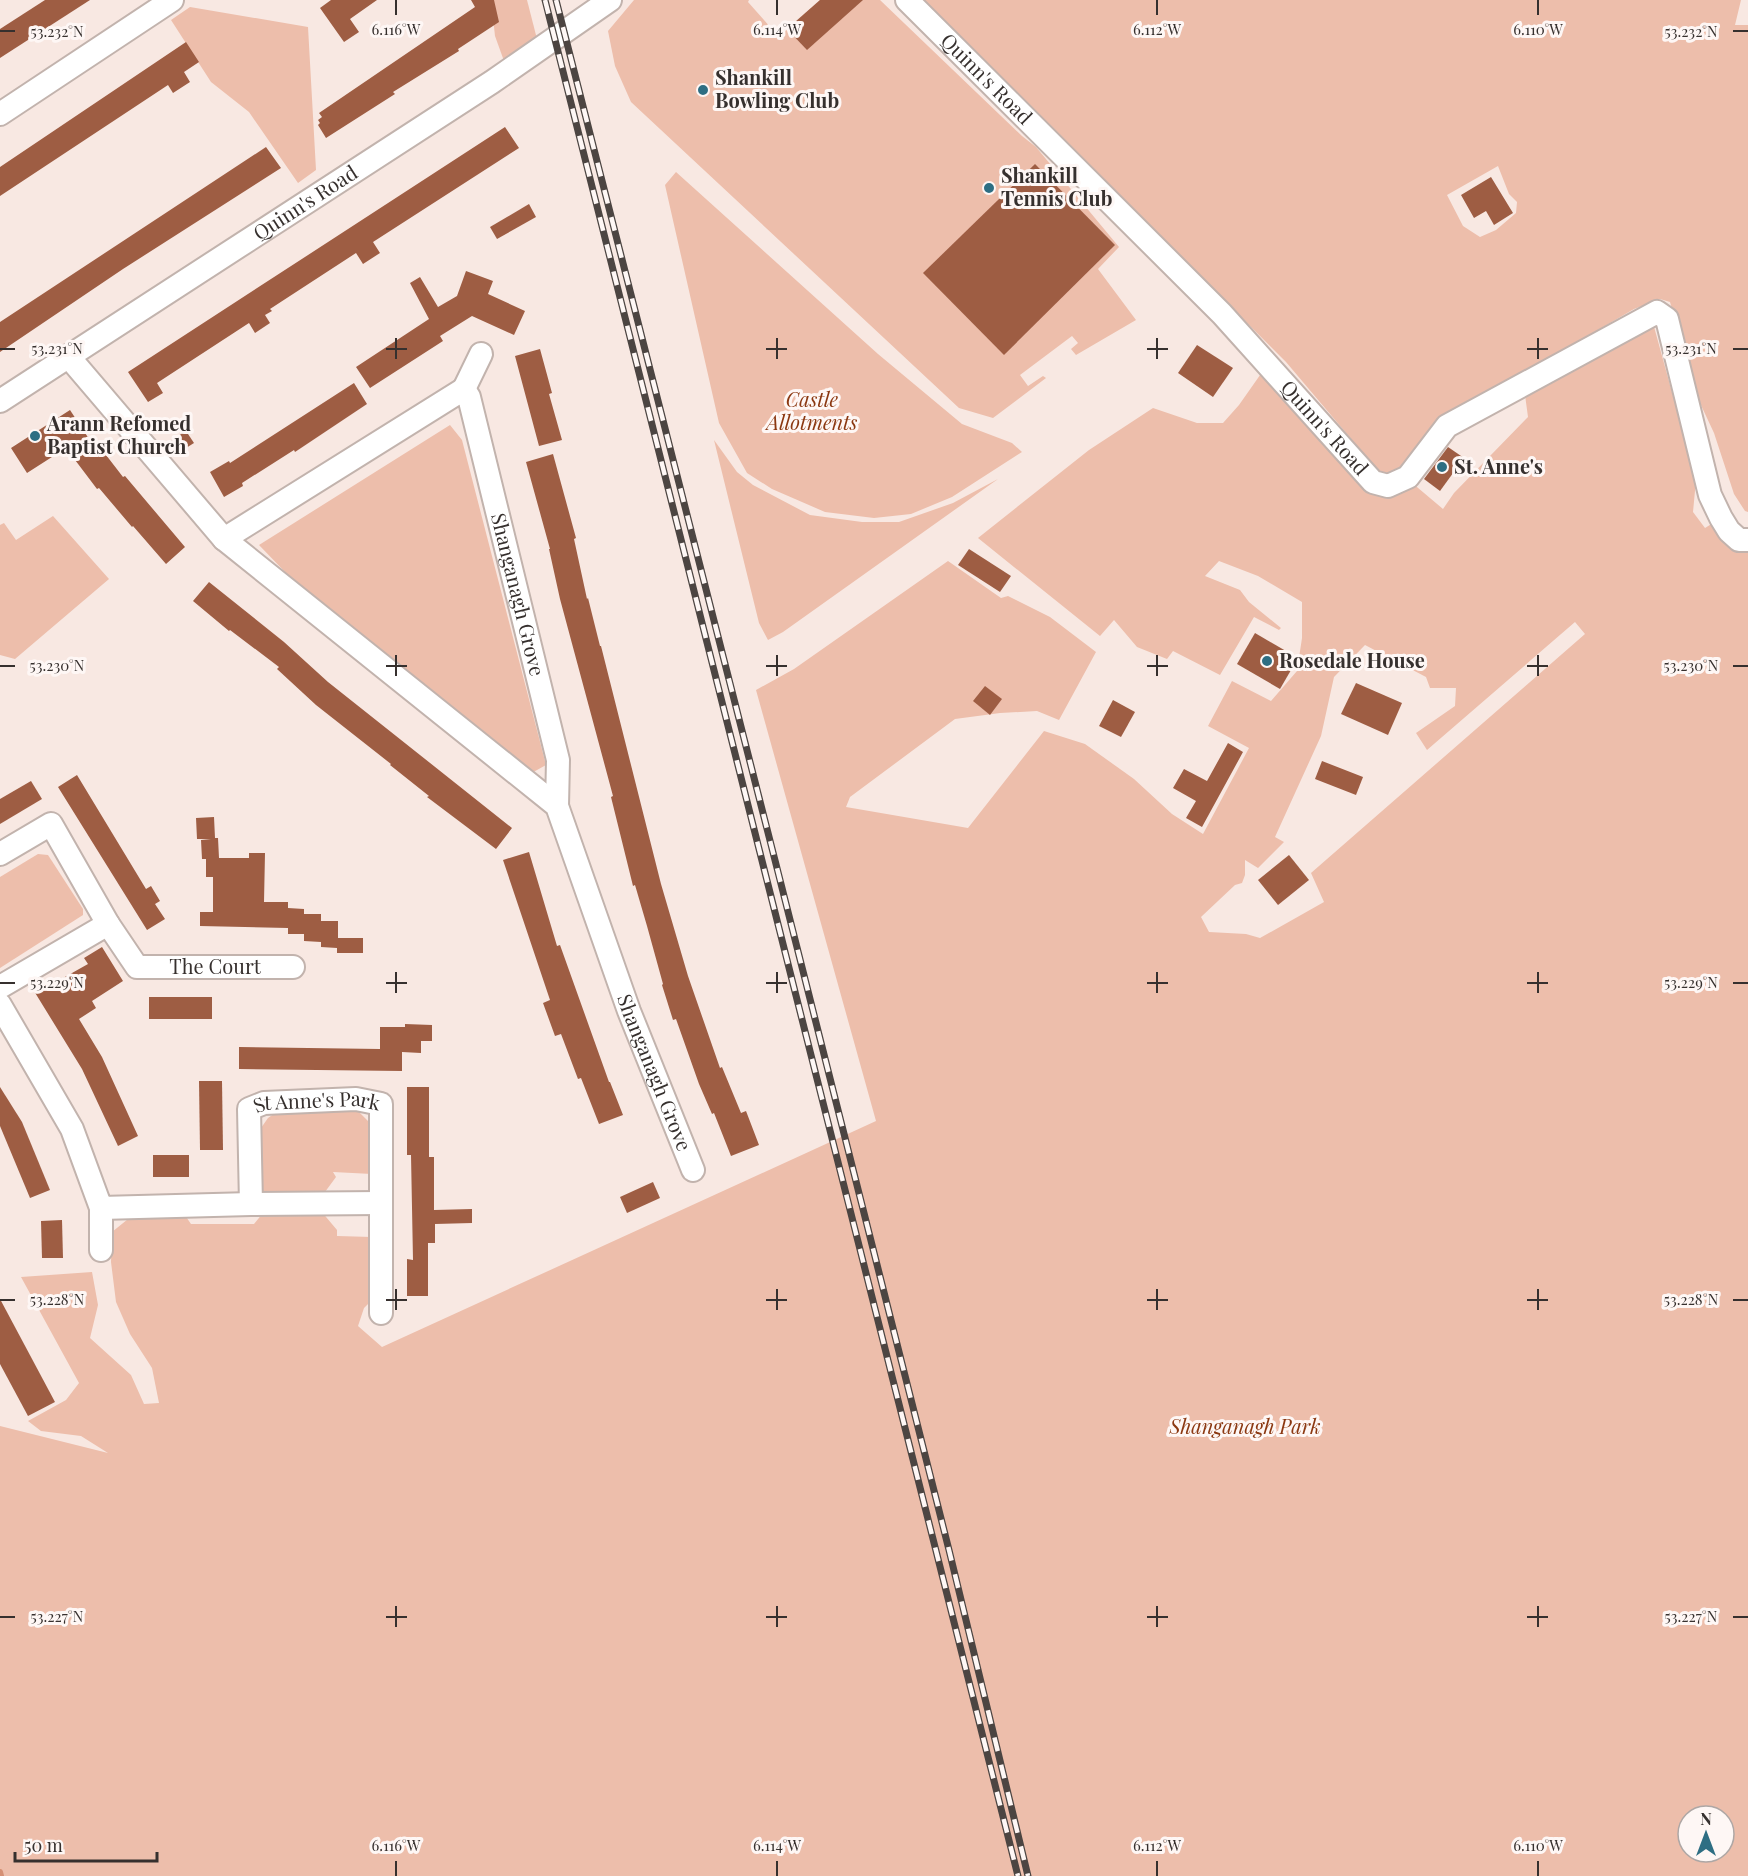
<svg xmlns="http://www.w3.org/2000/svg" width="1748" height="1876" font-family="'Playfair Display',serif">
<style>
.green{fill:#edbeab;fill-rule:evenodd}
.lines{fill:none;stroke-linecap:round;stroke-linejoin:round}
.stream{stroke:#d59074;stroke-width:6}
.building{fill:#9e5d43}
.minor-casing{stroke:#c2b3ad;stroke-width:26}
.minor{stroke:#fff;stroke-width:22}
.rail-casing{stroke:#4c4542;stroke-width:7}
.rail{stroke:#fef7f5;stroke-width:4.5;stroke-dasharray:14;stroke-linecap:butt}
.ticks{fill:none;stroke:#36302e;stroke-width:2}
.poi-dot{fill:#2e6e83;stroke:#fef7f5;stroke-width:2}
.labels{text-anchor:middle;stroke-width:6;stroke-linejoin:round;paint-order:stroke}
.poi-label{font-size:20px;font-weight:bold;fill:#36302e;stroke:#fef7f5;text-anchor:start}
.street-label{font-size:20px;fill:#36302e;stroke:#fef7f5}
.park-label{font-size:20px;font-style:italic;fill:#8b3811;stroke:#fef7f5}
.ticks-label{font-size:15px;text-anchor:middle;fill:#36302e;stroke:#fef7f5;stroke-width:6;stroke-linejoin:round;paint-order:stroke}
</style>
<rect width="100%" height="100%" fill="#f8e8e2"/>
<g class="green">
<path d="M491,0H527L537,39L504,61L495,36Z"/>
<path d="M634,0H749L748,2L779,37L820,0H880L1022,136L1036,147L1119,247L1098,269L1136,320L1076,355L1071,349L1078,343L1072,336L1020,375L1028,386L1043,376L1046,378L993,418L959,408L631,102L615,66L608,31Z"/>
<path d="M924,0H1741L1735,25H1748V512L1745,511L1734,494L1714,433L1700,403L1670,302L1660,299L1634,309L1435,425L1407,462L1397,472L1380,473L1286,362ZM1498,166L1509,194L1517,202L1516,213L1496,230L1480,237L1463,226L1447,195Z"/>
<path d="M190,7L308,27L316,170L298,183L249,112L211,82L171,20Z"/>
<path d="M676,172L878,354L962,424L1012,443L1022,452L952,497L911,514L874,518L825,512L772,489L747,473L719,423L665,185Z"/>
<path d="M1653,323L1696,480L1693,512L1705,528L1721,518L1748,540V1876H0V1426L108,1453L81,1436L41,1431L28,1421L66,1400L79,1383L21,1277L92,1272L98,1305L90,1338L131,1375L144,1404L159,1403L152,1368L130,1334L116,1302L111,1262L112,1232L133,1215L182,1211L191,1224H254L263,1213L321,1211L337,1230V1236L372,1237L375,1297L364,1308L358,1326L382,1347L876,1121L756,690L794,669L948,561L1001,598L1008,596L1050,617L1096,652L1059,720L1037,711L1000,713L955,719L850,797L846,807L968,828L1044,731L1085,744L1134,779L1172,814L1203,834L1249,748L1208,726L1232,681L1271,701L1297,671L1302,638V602L1258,576L1219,561L1205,576L1240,590L1249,602L1281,628L1279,630L1254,617L1220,675L1173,651L1167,659L1137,647L1114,620L1100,636L978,538L1089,450L1153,408L1197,423H1223L1239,405L1265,368L1366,483L1411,482L1443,509L1454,493L1528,417L1525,395ZM1575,622L1585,634L1311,873L1324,902L1260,938L1246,934L1209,932L1201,917L1235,885L1242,883L1245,875V860L1258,868L1284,842L1275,837L1321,736L1334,677L1365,645L1426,677L1430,688H1456L1455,706L1416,733L1427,750ZM1688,1816H1724V1852H1688Z"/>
<path d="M450,425L462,440L546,765L528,775L286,579L287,574L259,545Z"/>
<path d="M714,440L737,472L753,485L810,515L862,522H899L953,503L998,479L783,632L768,640L759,623Z"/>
<path d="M53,516L109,579L15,659L0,655V525L4,523L16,540Z"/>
<path d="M38,854L48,855L83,909V915L0,968V877Z"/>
<path d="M352,1108L359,1112L373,1126L372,1174L333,1172L336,1177L322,1196L262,1193L259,1188L261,1128L268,1118L278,1111Z"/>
</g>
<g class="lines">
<path class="stream" d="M0,1872L1,1876"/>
</g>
<g class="building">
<path d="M45,0H90L0,58V29Z"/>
<path d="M331,0H377L350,19L359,32L344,42L320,8Z"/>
<path d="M471,0H494L499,22L458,49L459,51L393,92L395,94L326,138L318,125L320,123L318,120L322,117L319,113L475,7Z"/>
<path d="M820,0H863L807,50L787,29Z"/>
<path d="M186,42L199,62L184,72L190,82L173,93L168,85L0,196V167Z"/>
<path d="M505,127L519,148L373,242L380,253L363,264L356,253L270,309L272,311L265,315L270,323L255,333L249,323L157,383L163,393L148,402L128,372Z"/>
<path d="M266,147L281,168L123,269L0,352V322Z"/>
<path d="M1035,164L1115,245L1004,355L923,273Z"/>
<path d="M1491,177L1513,213L1494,225L1486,211L1474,218L1461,195Z"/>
<path d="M529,204L536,217L497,239L490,227Z"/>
<path d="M466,271L493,281L488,294L525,311L514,335L472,316L440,336L443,341L370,388L356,367L429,319L410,283L420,277L438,307L457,296Z"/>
<path d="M1197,345L1233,368L1213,397L1178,373Z"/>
<path d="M540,349L552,393L549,394L562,440L539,446L515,356Z"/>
<path d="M354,383L367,404L295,452L294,450L242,483L243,486L224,497L210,472L229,461L230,463Z"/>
<path d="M70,410L93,445L96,442L123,477L125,476L185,547L166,564L133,526L132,527L99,488L97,489L66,448L27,473L11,448Z"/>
<path d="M186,431L194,443L178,453L170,441Z"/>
<path d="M1448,447L1464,458L1440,491L1424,479Z"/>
<path d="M553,454L576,538L574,539L587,599L588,598L600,646H601L661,884L688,976L720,1068L722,1067L741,1113L746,1111L759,1145L731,1156L714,1113L712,1114L699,1084L676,1019L673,1020L662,985L663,984L647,926L635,885L633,886L611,797L613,796L560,599L549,549H550L526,462Z"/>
<path d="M969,549L1011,576L1000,592L958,565Z"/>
<path d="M209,582L284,642L328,682L512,828L496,849L427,797L429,796L390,765L391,764L316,705L277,669L279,667L230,630L229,631L193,601Z"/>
<path d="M1255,633L1298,658L1280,689L1237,664Z"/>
<path d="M1356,683L1402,703L1388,735L1341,714Z"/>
<path d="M985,686L1002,699L990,715L973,701Z"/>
<path d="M1113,700L1135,712L1121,737L1099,726Z"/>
<path d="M1228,743L1243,752L1202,827L1186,818L1196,801L1173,788L1184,769L1207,781Z"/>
<path d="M1322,761L1363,777L1356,795L1315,779Z"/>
<path d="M77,775L146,889L151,886L160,901L155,904L165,919L147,930L58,787Z"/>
<path d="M31,781L42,799L0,824V799Z"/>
<path d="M214,817L215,838H218L219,858H249V853H265L264,902H288V908L304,909V914H321V921H338V938H363V953H337V948L321,947V942L304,941V934H288V928L200,926V912H213V877H206V859H202L201,840L211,839H197L196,818Z"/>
<path d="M529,852L557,946L560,945L609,1082H610L623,1115L599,1124L581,1078L578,1079L561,1034L555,1036L543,1003L550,1000L503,860Z"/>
<path d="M1289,855L1309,880L1278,905L1258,880Z"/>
<path d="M102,947L123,981L92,1001L96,1008L79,1019L102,1057L138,1136L118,1146L82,1069L34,991L54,979L56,982L88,964L84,958Z"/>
<rect x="149" y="997" width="63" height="22"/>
<path d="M405,1024L432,1025V1041H421V1053L402,1052V1071L239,1069V1047L380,1049V1027H405Z"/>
<path d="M199,1081H222L223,1150H200Z"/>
<path d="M0,1087L22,1122L50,1190L30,1198L0,1126Z"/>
<path d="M407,1087H429V1157H434V1210L472,1209V1223L435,1224V1243H428V1296H407V1259L413,1260L411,1155H407Z"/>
<rect x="153" y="1155" width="36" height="22"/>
<path d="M653,1182L660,1198L627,1213L620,1197Z"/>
<path d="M62,1220L63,1258H42L41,1221Z"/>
<path d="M0,1299L55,1402L28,1416L0,1364Z"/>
</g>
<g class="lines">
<g class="minor-casing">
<g id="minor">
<path id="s1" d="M907,0L1222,314L1373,482L1388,486L1408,477L1447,426L1657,312L1667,319L1710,495L1721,518L1729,531L1739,540H1748"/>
<path d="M0,114L172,0"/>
<path id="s2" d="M68,356L224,539L557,806L629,1011L693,1170"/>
<path d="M464,389L481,354"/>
<path id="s3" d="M0,401L492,82L610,0"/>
<path id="s4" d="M224,539L464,389L469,397L558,760L557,806"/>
<path d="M0,854L51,824L108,924L0,987"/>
<path id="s5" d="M108,924L137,967H293"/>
<path d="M0,1005L72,1129L101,1208L251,1204L381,1203"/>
<path id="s6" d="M251,1204L249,1109L264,1103L356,1099L381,1104V1313"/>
<path d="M101,1250V1208"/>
</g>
</g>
<use href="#minor" class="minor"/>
<g class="rail-casing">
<g id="rail">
<path d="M545,0L1018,1876"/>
<path d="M556,0L778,872L949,1550L1028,1876"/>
</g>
</g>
<use href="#rail" class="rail"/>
</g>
<path class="ticks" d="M396,0V15M777,0V15M1157,0V15M1538,0V15M0,31H15M1733,31H1748M396,338V359M777,338V359M1157,338V359M1538,338V359M0,349H15M386,349H407M766,349H787M1147,349H1168M1527,349H1548M1733,349H1748M396,655V676M777,655V676M1157,655V676M1538,655V676M0,666H15M386,666H407M766,666H787M1147,666H1168M1527,666H1548M1733,666H1748M396,972V993M777,972V993M1157,972V993M1538,972V993M0,983H15M386,983H407M766,983H787M1147,983H1168M1527,983H1548M1733,983H1748M396,1289V1310M777,1289V1310M1157,1289V1310M1538,1289V1310M0,1300H15M386,1300H407M766,1300H787M1147,1300H1168M1527,1300H1548M1733,1300H1748M396,1606V1627M777,1606V1627M1157,1606V1627M1538,1606V1627M0,1617H15M386,1617H407M766,1617H787M1147,1617H1168M1527,1617H1548M1733,1617H1748M396,1861V1876M777,1861V1876M1157,1861V1876M1538,1861V1876"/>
<g class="poi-dot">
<circle cx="703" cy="90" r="6"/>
<circle cx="989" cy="188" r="6"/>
<circle cx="35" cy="436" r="6"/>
<circle cx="1442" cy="467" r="6"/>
<circle cx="1267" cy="661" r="6"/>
</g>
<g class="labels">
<g class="poi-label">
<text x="715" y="85">Shankill<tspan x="715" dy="23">Bowling Club</tspan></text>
<text x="1001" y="183">Shankill<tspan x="1001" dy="23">Tennis Club</tspan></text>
<text x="47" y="431">Arann Refomed<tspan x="47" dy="23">Baptist Church</tspan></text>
<text x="1454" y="474">St. Anne's</text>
<text x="1279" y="668">Rosedale House</text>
</g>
<g class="street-label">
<text dy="7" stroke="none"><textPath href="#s1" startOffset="112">Quinn's Road</textPath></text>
<text dy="7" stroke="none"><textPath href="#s3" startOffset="364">Quinn's Road</textPath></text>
<text dy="7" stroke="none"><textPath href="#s1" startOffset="598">Quinn's Road</textPath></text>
<text dy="7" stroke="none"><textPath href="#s4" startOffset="496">Shanganagh Grove</textPath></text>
<text dy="7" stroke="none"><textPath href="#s5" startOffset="130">The Court</textPath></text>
<text dy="7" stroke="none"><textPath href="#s2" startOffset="951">Shanganagh Grove</textPath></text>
<text dy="7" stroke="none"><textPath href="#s6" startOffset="164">St Anne's Park</textPath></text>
</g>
<g class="park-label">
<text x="812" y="407">Castle<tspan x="812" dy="23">Allotments</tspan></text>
<text x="1245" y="1434">Shanganagh Park</text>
</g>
</g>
<g class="ticks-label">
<text x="396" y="35">6.116°W</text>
<text x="777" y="35">6.114°W</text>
<text x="1157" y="35">6.112°W</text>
<text x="1538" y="35">6.110°W</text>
<text x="57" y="37">53.232°N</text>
<text x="1691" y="37">53.232°N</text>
<text x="57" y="354">53.231°N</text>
<text x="1691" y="354">53.231°N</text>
<text x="57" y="671">53.230°N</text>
<text x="1691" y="671">53.230°N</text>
<text x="57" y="988">53.229°N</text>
<text x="1691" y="988">53.229°N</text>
<text x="57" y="1305">53.228°N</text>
<text x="1691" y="1305">53.228°N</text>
<text x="57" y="1622">53.227°N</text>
<text x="1691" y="1622">53.227°N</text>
<text x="396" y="1851">6.116°W</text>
<text x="777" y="1851">6.114°W</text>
<text x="1157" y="1851">6.112°W</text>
<text x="1538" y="1851">6.110°W</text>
</g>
<g transform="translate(1706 1834)"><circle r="28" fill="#fef7f5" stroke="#aea7a5" stroke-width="1.5"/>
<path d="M0-4.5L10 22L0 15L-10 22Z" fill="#2e6e83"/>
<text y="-9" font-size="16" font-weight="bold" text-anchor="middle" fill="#36302e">N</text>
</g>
<path d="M15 1852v9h142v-9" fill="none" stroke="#36302e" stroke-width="3"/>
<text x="24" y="1852" font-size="18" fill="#36302e" stroke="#fef7f5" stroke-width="4.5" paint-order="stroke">50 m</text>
</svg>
